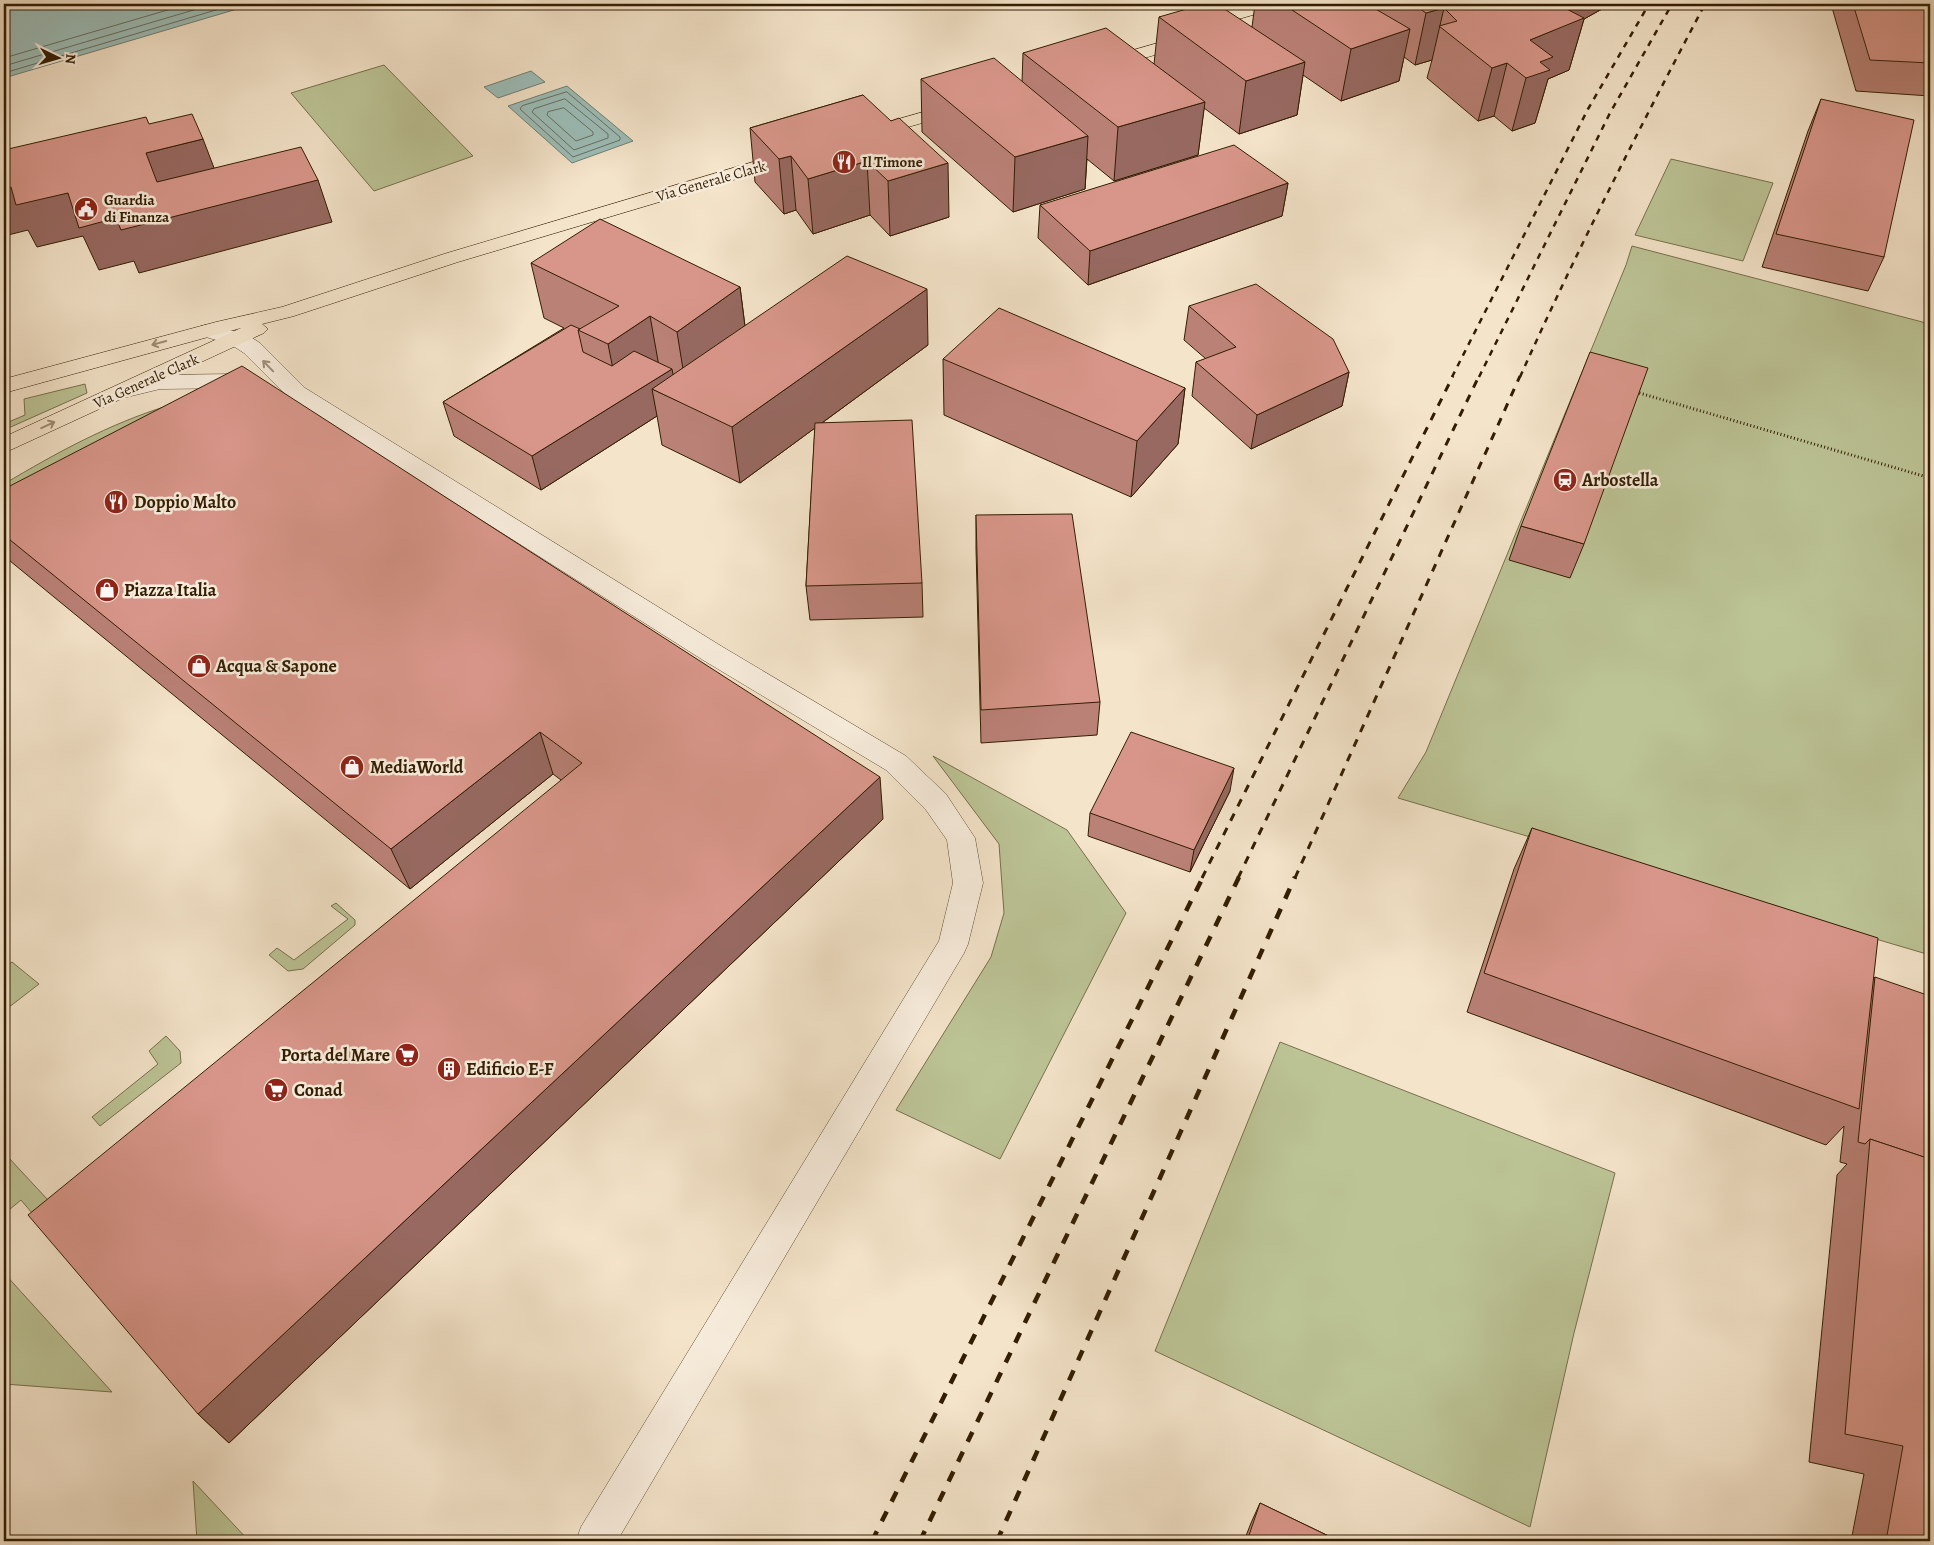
<svg xmlns="http://www.w3.org/2000/svg" width="1934" height="1545" font-family="Alegreya,serif">
<style>
.green{fill:#bcc496;stroke:#78704c}
.water{fill:#9cbeb9;stroke:#727e70}
.lines{fill:none;stroke-linecap:round;stroke-linejoin:round}
.shore{stroke:#686e5e;stroke-width:1}
.minor-casing{stroke:#634f34;stroke-width:1}
.major-casing{stroke:#331d02;stroke-width:1}
.path{stroke:#331d02;stroke-width:3;stroke-dasharray:1 2.5;stroke-linecap:butt}
.minor{fill:#f8eddd;fill-rule:evenodd}
.major{fill:#f4e4ca;fill-rule:evenodd}
.rail-far2{stroke:#331d02;stroke-width:2.5;stroke-dasharray:6 6;stroke-linecap:butt}
.rail-far1{stroke:#331d02;stroke-width:3;stroke-dasharray:8 8;stroke-linecap:butt}
.rail{stroke:#331d02;stroke-width:4.5;stroke-dasharray:11 11;stroke-linecap:butt}
.wall{fill:#ba8177;stroke:#331d02}
.shaded-wall{fill:#976961;stroke:#331d02}
.building{fill:#d8968a;stroke:#331d02}
.oneway{stroke:#9d8a70}
.oneway2{stroke:#9f8f7a}
.labels{text-anchor:middle;stroke-width:5;stroke-linejoin:round;paint-order:stroke}
.far-poi-label{font-size:15px;font-weight:bold;fill:#331d02;stroke:#f8eddd;text-anchor:start}
.far-street-label{font-size:15px;fill:#331d02;stroke:#f8eddd}
.poi-label{font-size:18px;font-weight:bold;fill:#331d02;stroke:#f8eddd;text-anchor:start}
</style>
<rect width="100%" height="100%" fill="#f4e4ca"/>
<filter id="stains"><feTurbulence type="fractalNoise" baseFrequency=".004" numOctaves="4"/><feColorMatrix values="0 0 0 0 .2 0 0 0 0 .09 0 0 0 0 .02 0 0 0 .5 -.17"/></filter>
<radialGradient id="worn" r=".72"><stop offset=".6" stop-color="#630" stop-opacity="0"/><stop offset="1" stop-color="#630" stop-opacity=".3"/></radialGradient>
<g class="green">
<path d="M384,65L473,156L374,191L291,93Z"/>
<path d="M1671,159L1773,183L1743,261L1635,235Z"/>
<path d="M1632,246L1930,324V955L1398,798L1426,752L1626,265Z"/>
<path d="M85,384L87,393L4,430V424L25,415L24,399Z"/>
<path d="M167,406L4,514V484C56,453 109,424 167,406Z"/>
<path d="M933,756L1067,830L1126,913L1000,1159L896,1110L991,957L1004,913L999,844Z"/>
<path d="M336,903L355,920V925L303,969L288,971L269,955L277,948L294,960L348,919L331,906Z"/>
<path d="M12,962L39,984L4,1011V987L9,983L4,977V968Z"/>
<path d="M166,1036L180,1051L181,1063L100,1126L92,1117L158,1064L149,1051Z"/>
<path d="M1280,1042L1615,1173L1574,1333L1530,1527L1155,1351Z"/>
<path d="M8,1157L48,1200L32,1213L21,1200L4,1214V1161Z"/>
<path d="M4,1273L112,1392L4,1384Z"/>
<path d="M193,1481L249,1541H197Z"/>
</g>
<g class="water">
<path d="M4,4H254L4,78Z"/>
<path d="M531,71L545,82L498,98L484,87Z"/>
<path d="M567,86L633,141L572,163L508,106Z"/>
</g>
<g class="lines">
<g class="shore">
<path d="M4,58L188,4"/>
<path d="M4,66L214,4"/>
<path d="M4,73L236,4"/>
<path d="M567,92L620,137V140L573,157L520,109L522,106Z"/>
<path d="M565,99L608,134V138L574,150L532,112L534,109Z"/>
<path d="M564,108L593,132V135L576,141L547,115L548,112Z"/>
</g>
<g class="minor-casing">
<g id="minor">
<path d="M206,325L246,334L260,343L305,388L721,646L906,756L946,794L975,838L983,883L968,944L964,953L617,1541H576L581,1527L939,941L953,883L947,840L926,810L886,770L703,660L289,398L244,353L230,344L199,335L195,331L199,327Z"/>
<path d="M239,374L259,379L262,384L259,389L251,391L239,388L160,389L127,397L119,395L116,390L119,385L160,375Z"/>
</g>
</g>
<g class="major-casing">
<g id="major">
<path d="M1293,4H1318L1316,7L1111,68H1099L1096,64L1099,60Z"/>
<path d="M958,102L964,103L967,107L964,111L870,138L864,137L861,133L864,129Z"/>
<path d="M790,151L797,153L799,157L797,161L458,262L294,316L262,324L268,329L264,333L4,453V437L241,328L4,393V379L216,322L282,307L444,254Z"/>
</g>
</g>
<path class="path" d="M1636,392L1930,478"/>
<use href="#minor" class="minor"/>
<use href="#major" class="major"/>
<g class="rail-far2">
<path d="M1452,377L1588,109L1649,4"/>
<path d="M1479,377L1610,113L1672,4"/>
<path d="M1520,377C1577,250 1640,127 1705,4"/>
</g>
<g class="rail-far1">
<path d="M1202,878L1453,376"/>
<path d="M1238,878L1479,376"/>
<path d="M1295,878L1520,376"/>
</g>
<g class="rail">
<path d="M872,1541L1203,877"/>
<path d="M920,1541L1239,877"/>
<path d="M997,1541L1295,877"/>
</g>
</g>
<g class="wall">
<path d="M1255,4H1367L1371,6V4H1611L1584,19L1569,70L1548,79L1535,123L1512,131L1494,116L1478,121L1427,78L1432,60L1415,65L1404,57L1399,81L1341,101L1303,75L1297,115L1239,134L1204,108L1198,155L1114,181L1087,159L1085,189L1013,212L922,132L921,79L1022,82L1023,53L1154,64L1159,17L1252,27Z"/>
<path d="M1831,4H1926L1930,14V96L1856,91Z"/>
<path d="M863,95L949,217L890,236L870,215L813,234L796,210L784,214L755,182L750,128Z"/>
<path d="M1821,99L1884,257L1868,291L1762,267L1808,131Z"/>
<path d="M1288,183L1282,216L1088,285L1038,238L1040,205Z"/>
<path d="M531,263L740,287L745,326L928,345L822,423L922,583L923,617L810,620L806,586L815,428L740,483L662,445L657,416L541,490L454,436L443,402L564,328L544,318Z"/>
<path d="M1189,306L1349,372L1342,406L1251,449L1192,396L1196,362L1206,359L1184,340Z"/>
<path d="M943,359L1185,388L1178,444L1131,497L944,415Z"/>
<path d="M4,489L883,819L229,1443L198,1414L561,780L553,774L410,889L4,556Z"/>
<path d="M976,515L1100,702L1097,735L981,743L976,549Z"/>
<path d="M1521,526L1584,544L1570,578L1509,560Z"/>
<path d="M1230,791L1190,872L1088,836L1090,813Z"/>
<path d="M1532,828L1873,979L1875,977L1930,1541H1851L1864,1474L1809,1462L1837,1175L1847,1164L1840,1162L1844,1126L1826,1145L1467,1012L1514,869Z"/>
<path d="M1260,1503L1339,1541H1244L1251,1523Z"/>
<path d="M1800,1536L1814,1541H1793Z"/>
</g>
<g class="shaded-wall">
<path d="M1463,4H1484L1474,44Z"/>
<path d="M1562,4H1611L1584,19L1569,70L1548,79L1535,123L1512,131L1526,78L1530,40L1554,30Z"/>
<path d="M1444,8L1432,60L1415,65L1426,13Z"/>
<path d="M1410,29L1399,81L1341,101L1351,49Z"/>
<path d="M1305,62L1297,115L1239,134L1246,81Z"/>
<path d="M1507,63L1494,116L1478,121L1492,68Z"/>
<path d="M1205,102L1198,155L1114,181L1118,127Z"/>
<path d="M1088,136L1085,189L1013,212L1015,157Z"/>
<path d="M203,139L219,181L318,180L332,222L139,273L134,261L99,270L83,236L37,247L28,230L4,236V189L11,187L68,193L146,153Z"/>
<path d="M791,156L796,210L784,214L779,159Z"/>
<path d="M867,161L870,215L813,234L808,179Z"/>
<path d="M948,163L949,217L890,236L888,181Z"/>
<path d="M1288,183L1282,216L1088,285L1090,251Z"/>
<path d="M740,287L747,343L686,388L677,332Z"/>
<path d="M927,289L928,345L740,483L732,427Z"/>
<path d="M650,316L660,372L619,400L608,344Z"/>
<path d="M672,369L678,401L652,389L657,416L541,490L532,456Z"/>
<path d="M1349,372L1342,406L1251,449L1257,415Z"/>
<path d="M1185,388L1178,444L1131,497L1137,441Z"/>
<path d="M540,732L553,774L410,889L391,849Z"/>
<path d="M1234,768L1230,791L1190,872L1194,850Z"/>
<path d="M880,777L883,819L229,1443L198,1414Z"/>
</g>
<g class="building">
<path d="M1204,4H1217L1305,62L1246,81L1159,17Z"/>
<path d="M1283,4H1367L1410,29L1351,49Z"/>
<path d="M1413,4H1473L1483,9L1500,4H1557L1584,18L1530,40L1553,57L1540,62L1550,70L1526,78L1507,63L1492,68L1439,26L1457,21L1444,8L1426,13Z"/>
<path d="M1853,4H1926L1930,14V63L1870,60Z"/>
<path d="M1106,28L1205,102L1118,127L1023,53Z"/>
<path d="M994,58L1088,136L1015,157L921,79Z"/>
<path d="M863,95L891,121L899,118L948,163L888,181L867,161L808,179L791,156L779,159L750,128Z"/>
<path d="M1821,99L1914,120L1884,257L1776,234Z"/>
<path d="M192,114L203,139L146,153L157,182L301,147L318,180L121,230L116,218L79,228L68,193L16,205L11,187L4,189V150L146,117L149,124Z"/>
<path d="M1234,145L1288,183L1090,251L1040,205Z"/>
<path d="M600,219L740,287L677,332L650,316L608,344L578,330L619,306L531,263Z"/>
<path d="M847,256L927,289L732,427L652,389Z"/>
<path d="M1256,284L1333,339L1349,372L1257,415L1196,362L1236,347L1189,306Z"/>
<path d="M999,308L1185,388L1137,441L943,359Z"/>
<path d="M571,325L580,329L578,330L583,352L612,366L634,351L672,369L532,456L443,402Z"/>
<path d="M1590,352L1648,368L1584,544L1521,526Z"/>
<path d="M242,366L880,777L198,1414L28,1215L582,763L540,732L391,849L4,535V489Z"/>
<path d="M912,420L922,583L806,586L815,423Z"/>
<path d="M1072,514L1100,702L981,710L976,515Z"/>
<path d="M1131,732L1234,768L1194,850L1090,813Z"/>
<path d="M1532,828L1878,938L1859,1109L1484,973Z"/>
<path d="M1875,977L1930,996V1159L1870,1139L1865,1144L1858,1142Z"/>
<path d="M1870,1139L1930,1159V1541H1886L1903,1446L1845,1434Z"/>
<path d="M1260,1503L1339,1541H1247Z"/>
<path d="M1800,1536L1814,1541H1799Z"/>
</g>
<defs><path id="oneway-shaft" d="M-6 0H5M1.5-3L5.5 0L1.5 3" fill="none" stroke-width="1.6" stroke-linecap="round" stroke-linejoin="round" transform="scale(1.25)"/></defs>
<g class="oneway">
<use href="#oneway-shaft" transform="translate(159 343) rotate(165)"/>
<use href="#oneway-shaft" transform="translate(48 425) rotate(-25)"/>
</g>
<use class="oneway2" href="#oneway-shaft" transform="translate(268 366) rotate(-134)"/>
<defs>
<g id="restaurant-disc" transform="scale(1.25)"><circle r="9.5" fill="#8f2418" stroke="#f8eddd"/><path d="M-5-6h1v4h1v-4h1v4h1v-4h1v5L-1.5 .5V6h-2V.5L-5-1ZM5-6V6H3V1.5H1.5Q1.5-4 5-6Z" fill="#fff"/></g>
<g id="civic-disc" transform="scale(1.25)"><circle r="9.5" fill="#8f2418" stroke="#f8eddd"/><path d="M-.6-6.5H3V-4.5H.6V-3L4-1V1h2V6H-6V1h2V-1L-.6-3ZM-1.2 2.5V6h2.4V2.5Z" fill="#fff"/></g>
<g id="station-disc" transform="scale(1.25)"><circle r="9.5" fill="#8f2418" stroke="#f8eddd"/><path d="M-3-6H3Q5-6 5-4V2Q5 4 3 4L4.5 6H3L1.5 4h-3L-3 6H-4.5L-3 4Q-5 4-5 2V-4Q-5-6-3-6ZM-3.5-4v3h7v-3ZM-3.5 1v1.5H-2V1ZM2 1v1.5H3.5V1Z" fill="#fff"/></g>
<g id="shop-disc" transform="scale(1.25)"><circle r="9.5" fill="#8f2418" stroke="#f8eddd"/><path d="M-5-2.5h2.3a2.7 3.5 0 0 1 5.4 0H5L5.5 6h-11ZM-1.5-2.5h3a1.5 2.3 0 0 0-3 0Z" fill="#fff"/></g>
<g id="supermarket-disc" transform="scale(1.25)"><circle r="9.5" fill="#8f2418" stroke="#f8eddd"/><path d="M-6-5.5h2.5l.6 2H6L4.5 2H-2.5L-4.4-4H-6ZM-1.5 3.2a1.3 1.3 0 1 0 .1 0ZM3 3.2a1.3 1.3 0 1 0 .1 0Z" fill="#fff"/></g>
<g id="building-disc" transform="scale(1.25)"><circle r="9.5" fill="#8f2418" stroke="#f8eddd"/><path d="M-4-6H4V6H1V3H-1V6H-4ZM-2.5-4.3h1.7v1.8h-1.7ZM.8-4.3h1.7v1.8H.8ZM-2.5-1h1.7V.8h-1.7ZM.8-1h1.7V.8H.8Z" fill="#fff"/></g>
</defs>
<g fill-rule="evenodd">
<use href="#restaurant-disc" x="844" y="162"/>
<use href="#civic-disc" x="86" y="209"/>
<use href="#station-disc" x="1565" y="480"/>
<use href="#restaurant-disc" x="116" y="502"/>
<use href="#shop-disc" x="107" y="590"/>
<use href="#shop-disc" x="199" y="666"/>
<use href="#shop-disc" x="352" y="767"/>
<use href="#supermarket-disc" x="407" y="1055"/>
<use href="#building-disc" x="449" y="1069"/>
<use href="#supermarket-disc" x="276" y="1090"/>
</g>
<g class="labels">
<g class="far-poi-label">
<text x="862" y="167">Il Timone</text>
<text x="104" y="205">Guardia<tspan x="104" dy="17">di Finanza</tspan></text>
</g>
<g class="far-street-label">
<text transform="translate(711 181) rotate(-16)" y="5">Via Generale Clark</text>
<text transform="translate(146 381) rotate(-24)" y="5">Via Generale Clark</text>
</g>
<g class="poi-label">
<text x="1582" y="486">Arbostella</text>
<text x="134" y="508">Doppio Malto</text>
<text x="124" y="596">Piazza Italia</text>
<text x="216" y="672">Acqua &amp; Sapone</text>
<text x="370" y="773">MediaWorld</text>
<text x="390" y="1061" text-anchor="end">Porta del Mare</text>
<text x="466" y="1075">Edificio E-F</text>
<text x="294" y="1096">Conad</text>
</g>
</g>
<rect width="1934" height="1545" fill="none" stroke="#f4e4ca" stroke-width="20"/>
<rect x="5" y="5" width="1924" height="1535" fill="none" stroke="#331d02" stroke-width="2.5"/>
<rect x="10" y="10" width="1914" height="1525" fill="none" stroke="#331d02"/>
<g transform="translate(58 58) rotate(95)" stroke="#f8eddd" stroke-width="4" paint-order="stroke">
<path d="M0-4L9 19L0 12L-9 19Z" fill="#331d02"/>
<text y="-8" font-size="14" font-weight="bold" text-anchor="middle" fill="#331d02">N</text>
</g>
<rect width="100%" height="100%" filter="url(#stains)"/>
<rect width="100%" height="100%" fill="url(#worn)"/>
</svg>
